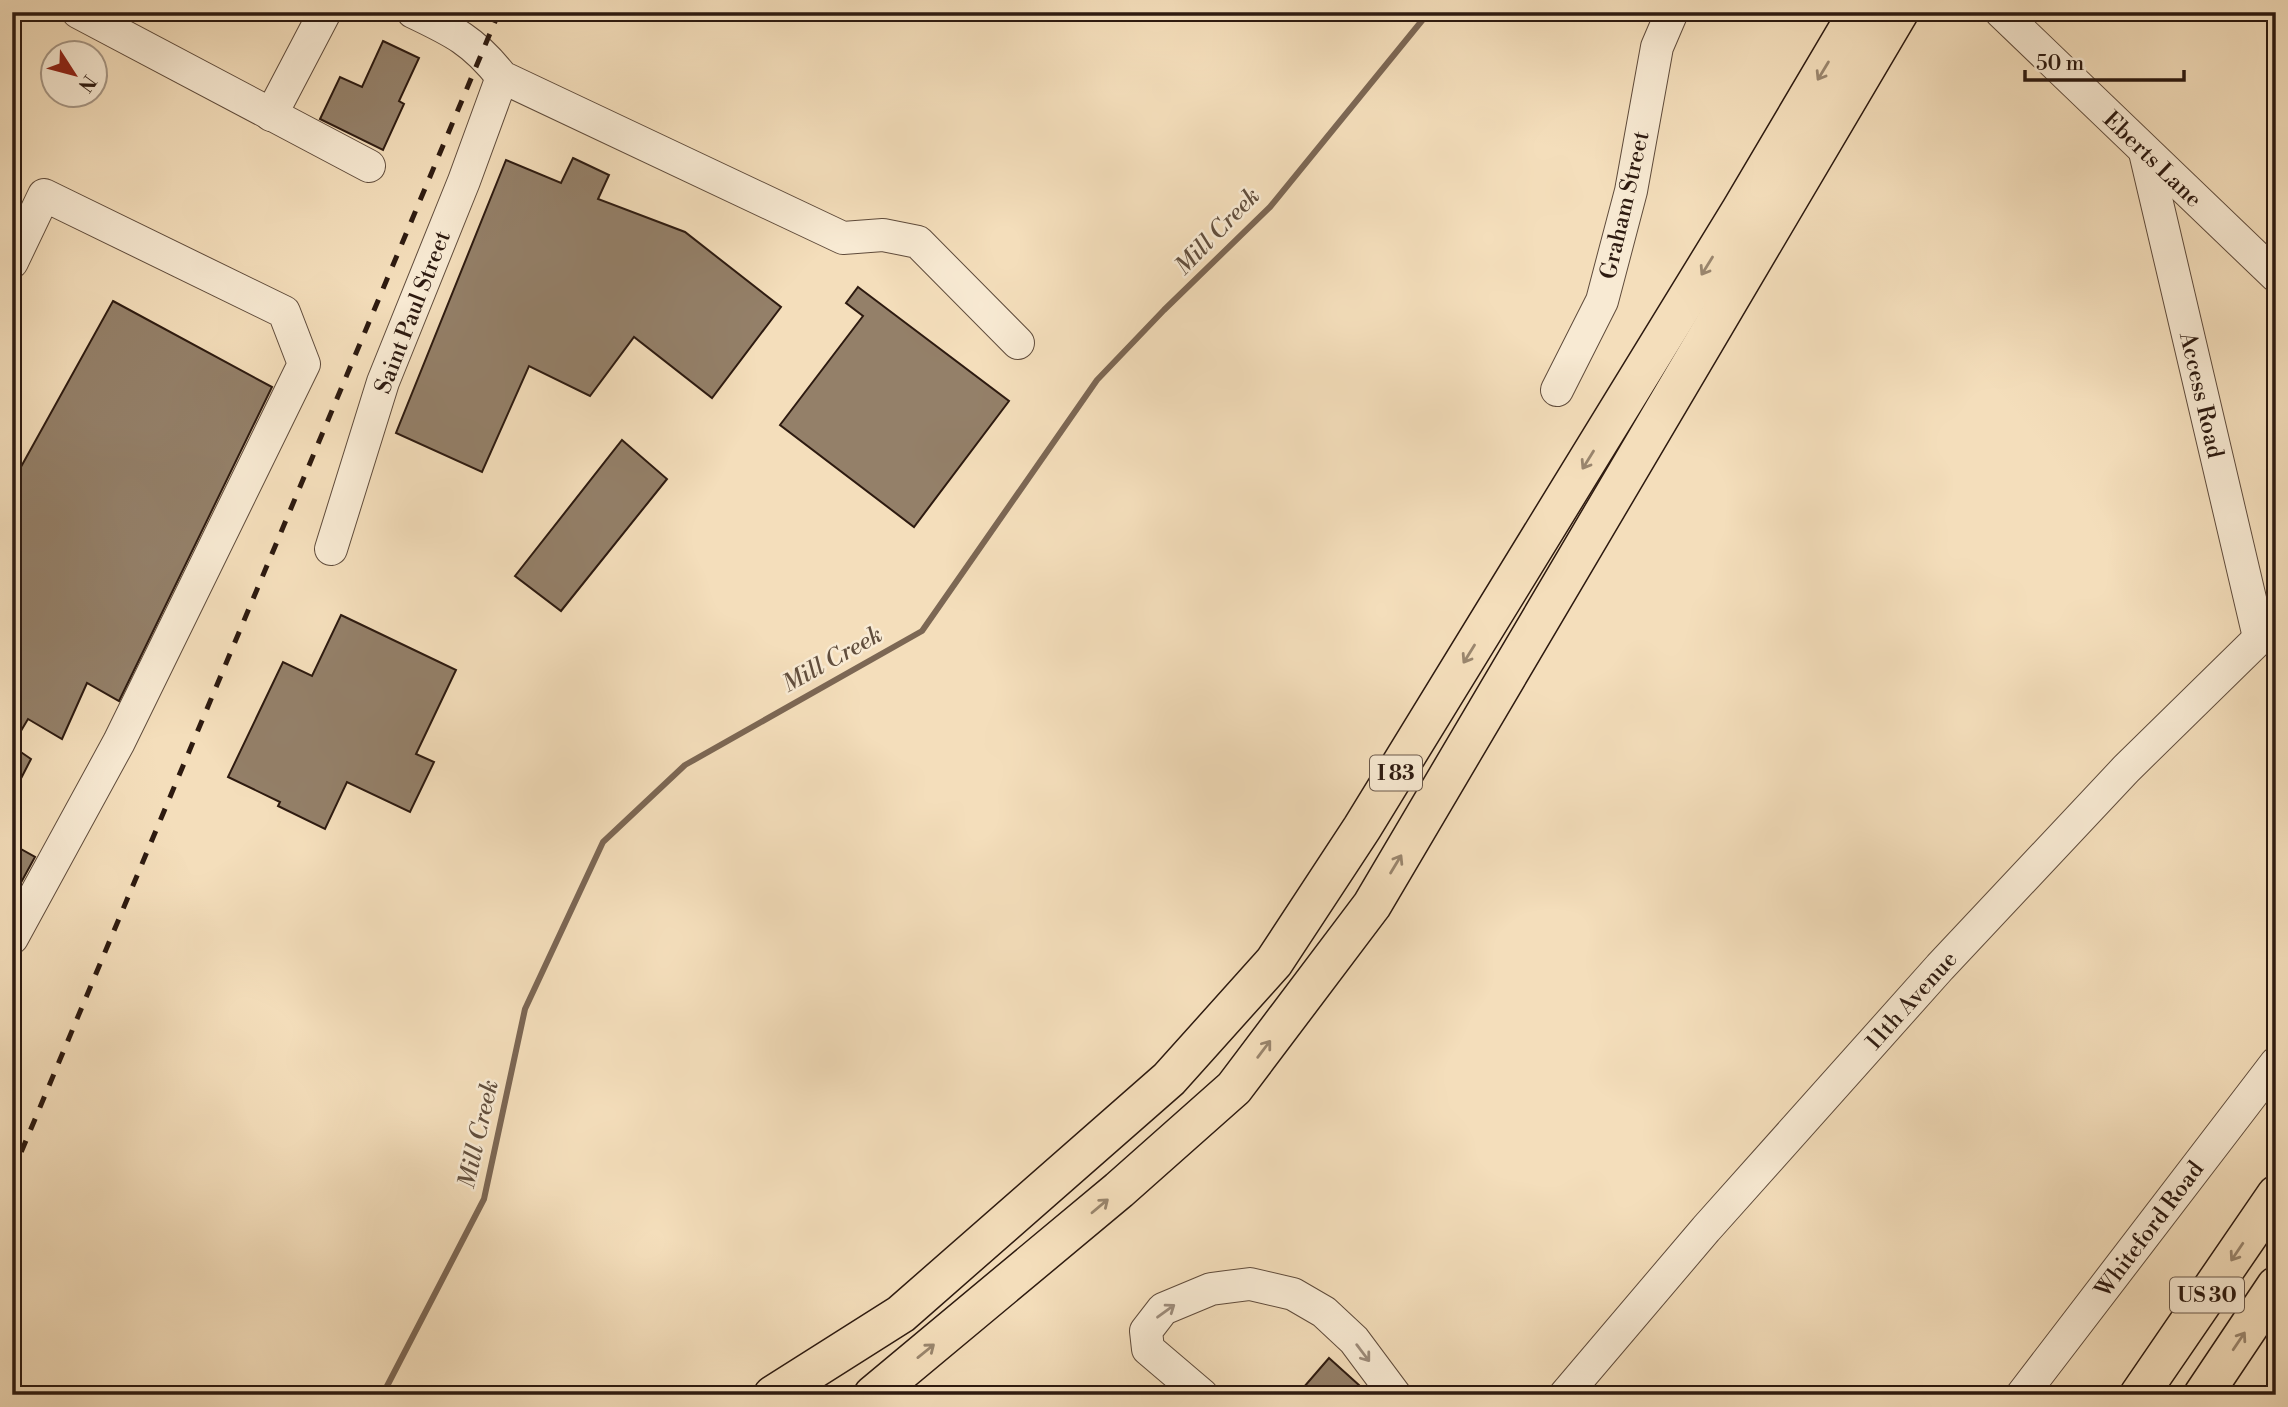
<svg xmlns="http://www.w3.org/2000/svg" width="2288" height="1407" font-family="'Libre Bodoni',serif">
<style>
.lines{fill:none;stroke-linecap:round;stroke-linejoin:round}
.stream{stroke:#7c6754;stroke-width:6}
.building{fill:#948069;stroke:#2d1a10;stroke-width:2}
.minor-casing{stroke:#5f4b3b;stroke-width:34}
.highway-casing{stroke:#2d1a10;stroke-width:41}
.minor{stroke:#f8ead3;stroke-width:32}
.highway{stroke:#f4debb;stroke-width:38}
.rail{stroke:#2d1a10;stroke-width:5;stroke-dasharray:12 12;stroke-linecap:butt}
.oneway{stroke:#9a866e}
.oneway2{stroke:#9d8c7b}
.labels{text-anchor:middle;stroke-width:5;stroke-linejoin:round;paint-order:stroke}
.shield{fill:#f8ead3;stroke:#6a584a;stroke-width:2}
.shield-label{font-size:21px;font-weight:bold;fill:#2d1a10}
.street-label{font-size:23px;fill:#2d1a10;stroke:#f8ead3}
.water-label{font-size:24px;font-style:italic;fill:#614e3d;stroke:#f8ead3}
</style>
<rect width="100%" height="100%" fill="#f4debb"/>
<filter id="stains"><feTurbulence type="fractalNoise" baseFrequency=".00286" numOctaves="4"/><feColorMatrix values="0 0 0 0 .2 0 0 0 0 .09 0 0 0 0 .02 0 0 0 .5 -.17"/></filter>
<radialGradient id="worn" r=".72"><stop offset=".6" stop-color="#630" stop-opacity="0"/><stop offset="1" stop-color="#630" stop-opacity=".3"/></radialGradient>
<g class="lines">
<path class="stream" d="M378,1395L385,1390L484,1199L525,1009L603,842L685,765L922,631L1097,380L1164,310L1270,207L1429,12"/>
</g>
<g class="building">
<path d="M383,41L419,58L399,101L404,104L383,150L320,119L340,77L362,87Z"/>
<path d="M573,158L609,175L598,199L685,232L781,307L712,398L634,337L590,396L529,366L482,472L396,433L506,160L561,183Z"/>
<path d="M858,287L1009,401L914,527L780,425L863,316L846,303Z"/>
<path d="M113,301L272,387L119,701L87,683L62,739L28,719L12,746L31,759L12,796V483Z"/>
<path d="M622,440L667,479L561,611L515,576Z"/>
<path d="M341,615L456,670L416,754L434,762L410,812L347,782L325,829L278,806L280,802L228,777L283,662L312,676Z"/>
<path d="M12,844L35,857L12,899Z"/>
<path d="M1329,1358L1370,1395H1297Z"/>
</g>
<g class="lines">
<g class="minor-casing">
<g id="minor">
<path d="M78,12L369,166"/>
<path d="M413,12C453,31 474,41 502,77L843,238L883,235L918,242L1018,343"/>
<path d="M2001,12L2276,276"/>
<path d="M271,115L325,12"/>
<path d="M2145,152L2259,637"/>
<path d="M12,262L44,195L284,312L304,364L119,742L12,938"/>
<path d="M1557,390L1602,301L1631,191L1657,47L1672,12"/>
<path d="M331,549L383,382L464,181L502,77"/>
<path d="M1202,1395L1148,1349L1146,1331L1163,1309L1211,1289L1250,1284L1293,1294L1324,1312L1354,1340L1395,1395"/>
<path d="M1565,1395L1706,1229L1940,967L2126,769L2276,622"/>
<path d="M2022,1395L2276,1063"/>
</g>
</g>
<g class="highway-casing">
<g id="highway">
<path d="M773,1395L901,1314L1169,1079L1274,962L1362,828L1741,210L1858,12"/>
<path d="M873,1395L1119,1190L1234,1088L1372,905L1899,12"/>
<path d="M2139,1395L2276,1195"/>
<path d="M2203,1395L2276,1286"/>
</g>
</g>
<use href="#minor" class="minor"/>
<use href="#highway" class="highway"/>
<path class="rail" d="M12,1174L499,12"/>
</g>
<defs><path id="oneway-shaft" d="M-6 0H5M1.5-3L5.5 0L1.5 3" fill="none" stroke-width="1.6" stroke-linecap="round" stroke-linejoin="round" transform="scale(1.75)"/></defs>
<g class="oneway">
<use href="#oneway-shaft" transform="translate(1823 71) rotate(121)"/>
<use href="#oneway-shaft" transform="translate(1707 266) rotate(122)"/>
<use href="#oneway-shaft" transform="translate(1588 460) rotate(122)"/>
<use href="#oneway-shaft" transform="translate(1469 654) rotate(122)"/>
<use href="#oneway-shaft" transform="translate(1396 864) rotate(-59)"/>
<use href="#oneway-shaft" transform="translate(1264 1049) rotate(-53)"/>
<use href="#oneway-shaft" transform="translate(1100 1206) rotate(-40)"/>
<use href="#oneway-shaft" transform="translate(2237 1252) rotate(124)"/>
<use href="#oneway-shaft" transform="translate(2239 1341) rotate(-56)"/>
<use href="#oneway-shaft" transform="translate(926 1351) rotate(-39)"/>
</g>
<g class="oneway2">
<use href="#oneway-shaft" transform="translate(1166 1311) rotate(-36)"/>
<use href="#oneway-shaft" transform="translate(1363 1353) rotate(53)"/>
</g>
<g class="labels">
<g class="shield">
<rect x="1370" y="755.5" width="52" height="35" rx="5"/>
<rect x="2170" y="1277.5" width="74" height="35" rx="5"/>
</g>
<g class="shield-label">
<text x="1396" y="780">I 83</text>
<text x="2207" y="1302">US 30</text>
</g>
<g class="street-label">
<text transform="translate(2153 159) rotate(44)" y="8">Eberts Lane</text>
<text transform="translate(1624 205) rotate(-77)" y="8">Graham Street</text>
<text transform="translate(412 312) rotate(-69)" y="8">Saint Paul Street</text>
<text transform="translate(2202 395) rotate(77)" y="8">Access Road</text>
<text transform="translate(1911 1000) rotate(-48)" y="8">11th Avenue</text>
<text transform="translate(2149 1229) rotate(-53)" y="8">Whiteford Road</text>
</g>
<g class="water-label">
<text transform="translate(1217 231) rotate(-46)" y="8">Mill Creek</text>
<text transform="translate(832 659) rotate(-29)" y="8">Mill Creek</text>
<text transform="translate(478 1134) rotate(-77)" y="8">Mill Creek</text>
</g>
</g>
<rect width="2288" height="1407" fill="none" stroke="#f4debb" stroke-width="42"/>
<rect x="14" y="14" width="2260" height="1379" fill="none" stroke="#2d1a10" stroke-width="3.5"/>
<rect x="21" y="21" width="2246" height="1365" fill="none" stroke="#2d1a10" stroke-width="2"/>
<g transform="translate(74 74) rotate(126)"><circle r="33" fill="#f8ead3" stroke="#a79785" stroke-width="2"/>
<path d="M0-5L12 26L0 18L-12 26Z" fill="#8f2418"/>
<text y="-10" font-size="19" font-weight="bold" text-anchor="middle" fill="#2d1a10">N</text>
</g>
<path d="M2025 70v10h159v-10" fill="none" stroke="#2d1a10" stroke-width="3.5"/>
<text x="2036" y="70" font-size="21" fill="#2d1a10" stroke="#f8ead3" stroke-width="5" paint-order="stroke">50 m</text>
<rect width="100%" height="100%" filter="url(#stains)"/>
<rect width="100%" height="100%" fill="url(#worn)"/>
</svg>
